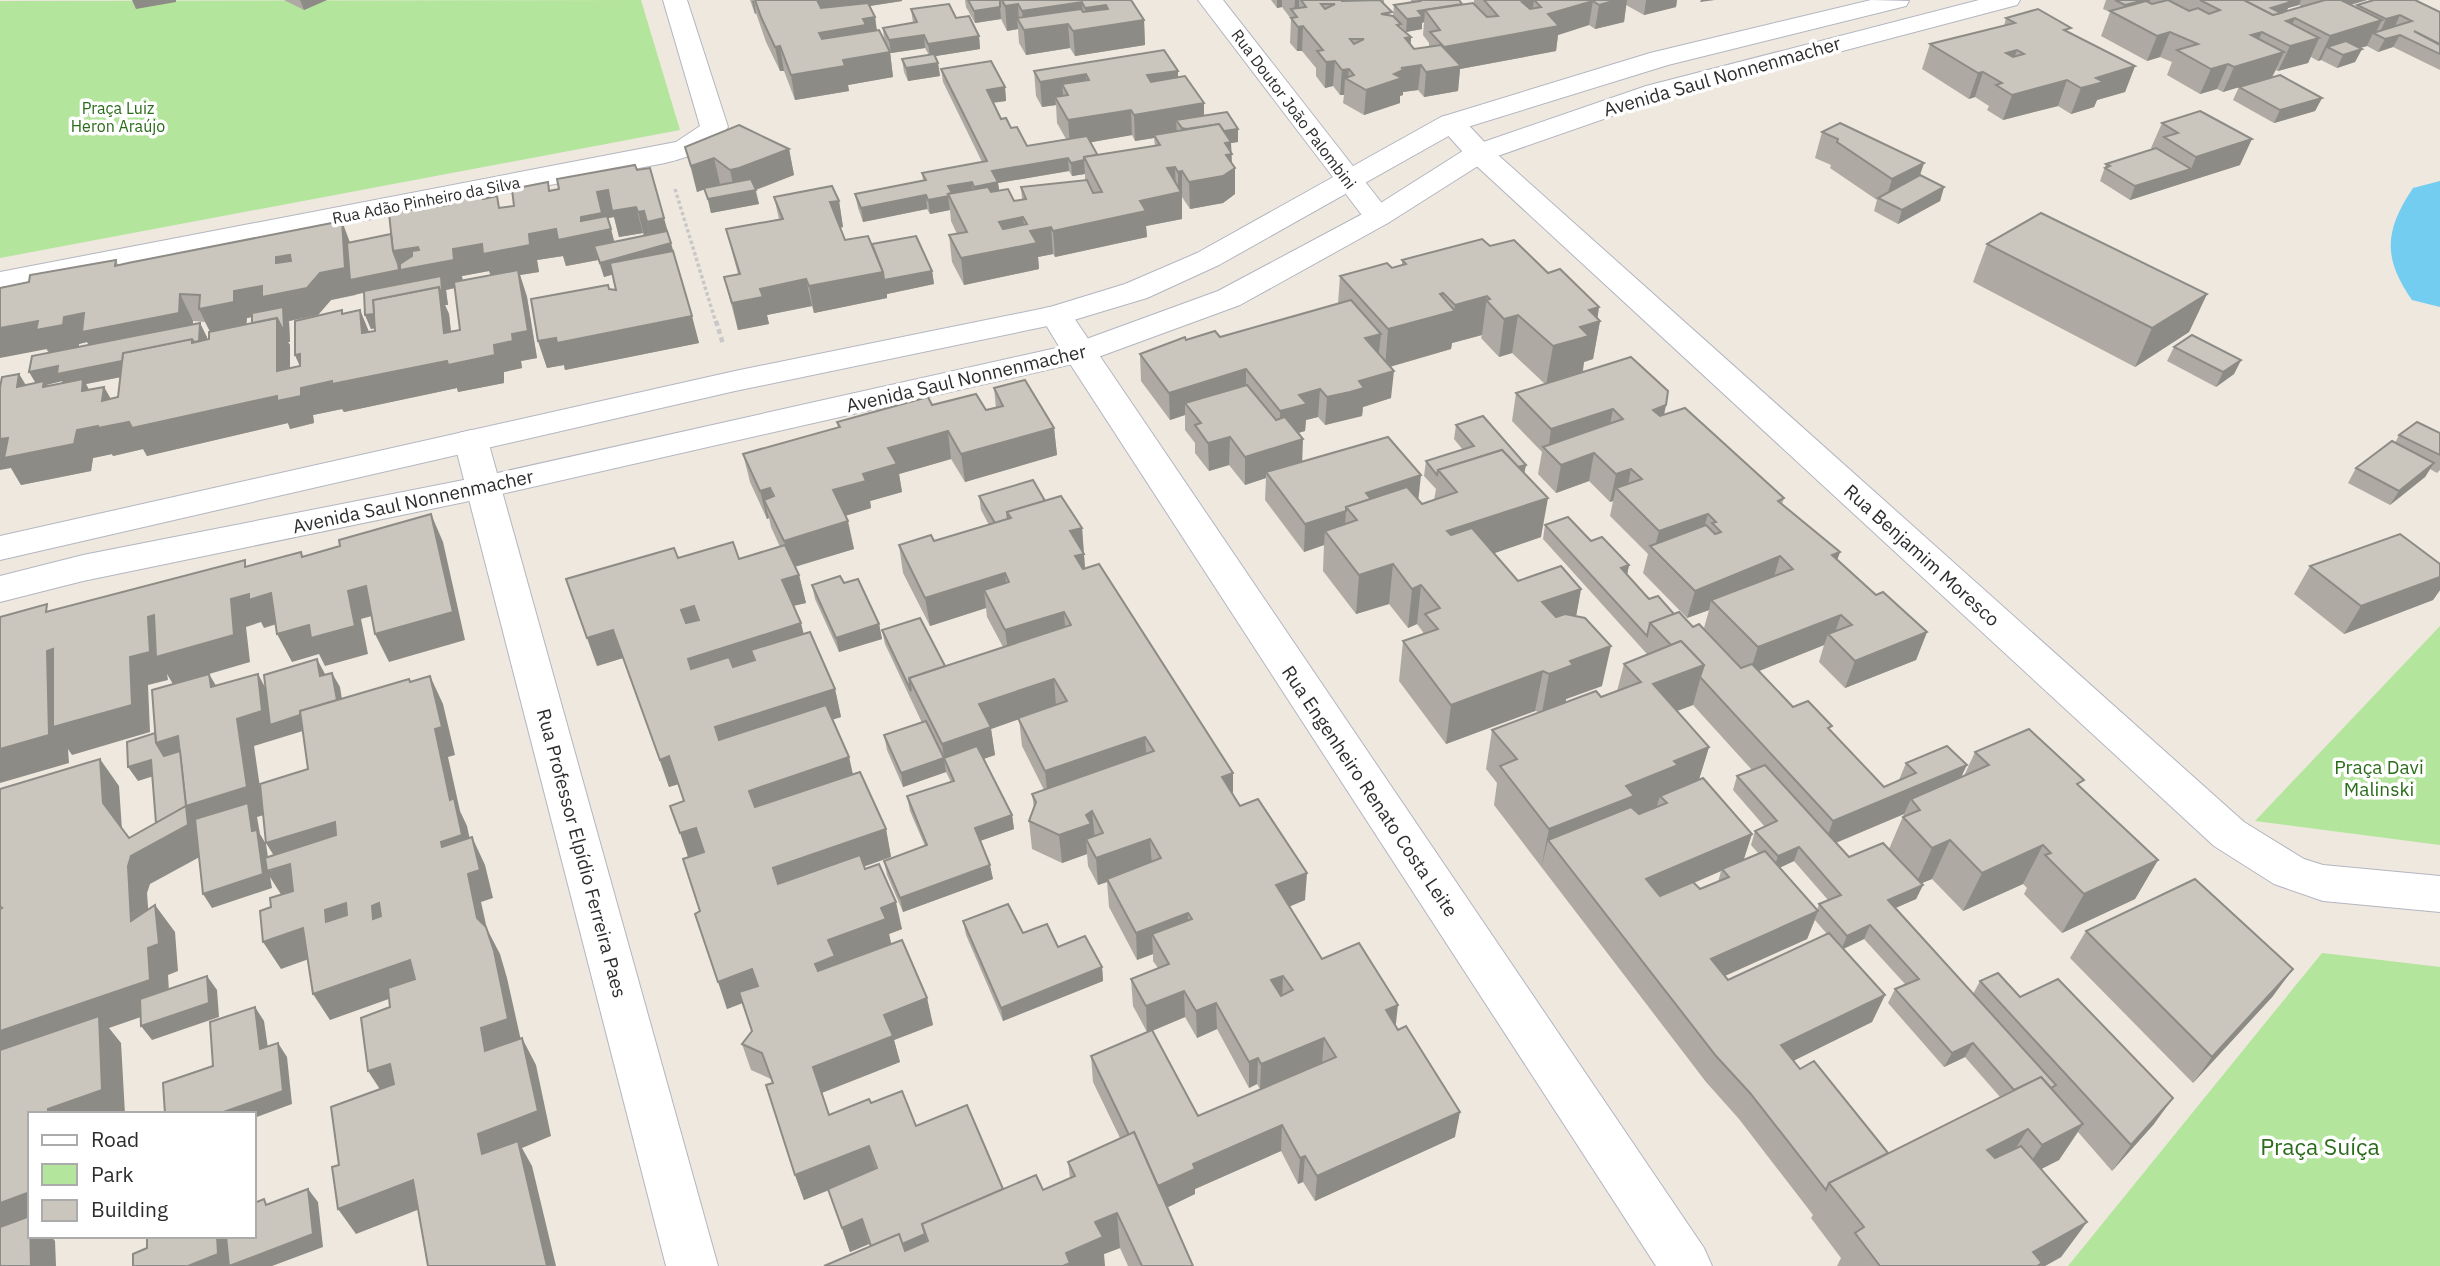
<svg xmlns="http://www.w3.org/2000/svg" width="2440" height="1266" font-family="'IBM Plex Sans',sans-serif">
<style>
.green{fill:#b4e59c}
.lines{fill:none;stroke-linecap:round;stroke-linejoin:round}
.river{fill:#73cdf0;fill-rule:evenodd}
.minor-casing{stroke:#b3b5c0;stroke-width:2}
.tertiary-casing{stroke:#b3b5c0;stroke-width:2}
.path-far1{stroke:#c8c8c8;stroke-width:3.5;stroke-dasharray:3.5 2.5;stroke-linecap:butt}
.path{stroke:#c8c8c8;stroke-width:4.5;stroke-dasharray:5 3.5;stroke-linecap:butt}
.minor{fill:#fff;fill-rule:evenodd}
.tertiary{fill:#fff;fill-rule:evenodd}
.wall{fill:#aeaaa3;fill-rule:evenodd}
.shaded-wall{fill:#8d8b85;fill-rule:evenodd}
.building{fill:#cac6be;stroke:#8d8b85;stroke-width:2;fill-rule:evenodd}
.labels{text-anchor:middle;stroke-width:7;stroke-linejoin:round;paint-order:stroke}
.far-park-label{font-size:16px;fill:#2a6c1a;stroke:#fff}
.far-street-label{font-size:16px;fill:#2d2d2d;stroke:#fff}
.street-label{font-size:19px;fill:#2d2d2d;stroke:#fff}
.park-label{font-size:19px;fill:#2a6c1a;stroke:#fff}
.near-park-label{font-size:23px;fill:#2a6c1a;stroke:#fff}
</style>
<rect width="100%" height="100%" fill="#eee8df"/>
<g class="green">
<path d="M641,0L680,130L0,258V1Z"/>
<path d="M2440,626V845L2255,821Z"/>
<path d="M2322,953L2440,967V1266H2068Z"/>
</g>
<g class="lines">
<path class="river" d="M2440,181V307L2412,300C2382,257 2385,230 2413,188Z"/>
<g class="minor-casing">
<g id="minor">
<path d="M663,0H687L728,127C712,149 690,157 665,163L0,290V272L676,142L700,126Z"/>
<path d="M1198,0H1223L1388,211L1393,217L1388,223L1378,226L1368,223Z"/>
<path d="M1451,115L1461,117L1489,147L2244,822L2304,859L2323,865L2440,876V912L2323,901L2274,884L2214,846L1469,159L1437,123L1441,117Z"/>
<path d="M1056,306L1067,308L1072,315L1704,1248L1712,1266H1656L1063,353L1040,315L1045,308Z"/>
<path d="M471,430L483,433L488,441L718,1266H666L454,441L459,433Z"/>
</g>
</g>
<g class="tertiary-casing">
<g id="tertiary">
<path d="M1871,0L1909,1L1906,6L1668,65L1461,129L1219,265L1147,298L1067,322L735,391L0,560V536L735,371L1050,307L1125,284L1197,253L1441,117L1650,53Z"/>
<path d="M1979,0H2020L2017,5L1664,98L1489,159L1388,223L1240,305L1090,360L484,498L83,581L0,602V576L83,555L484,476L1070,345L1218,291L1368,211L1469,147L1646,86Z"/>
</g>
</g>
<path class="path-far1" d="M675,189L716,323"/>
<path class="path" d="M716,321L723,344"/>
<use href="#minor" class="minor"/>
<use href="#tertiary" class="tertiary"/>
</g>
<g class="wall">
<path d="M284,0H327L304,10Z"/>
<path d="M750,0H902V1L870,6L875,17L877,30L890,52L893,77L848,85L849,91L795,100L784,71H780L766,42L756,13L755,14Z"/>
<path d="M965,0H1131L1144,20L1145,45L1075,56L1070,48L1026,55L1019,43L1018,29L1007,31L1001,19L975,23L966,7Z"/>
<path d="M1271,0H1384V4L1391,16H1393L1394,5L1411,2V0H1459L1462,4H1474V0H1677L1676,7L1644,15L1626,5L1624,22L1595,29L1589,25L1558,35L1556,51L1460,69L1458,91L1424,97L1418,90L1403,92V95L1400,96V103L1364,115L1343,103L1344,95H1340L1333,86L1325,88L1316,76V68L1302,51H1297L1290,43L1291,19L1282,7L1277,8ZM1424,22L1423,35L1429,43V47L1414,49L1411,45V37L1400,28V26L1406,32L1422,29V23Z"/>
<path d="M2106,0H2367L2351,5L2356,7L2357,5L2440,12V70L2393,47L2378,52L2367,46L2359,48L2362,49L2355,62L2337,68L2321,60L2318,61L2311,57L2308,63L2278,71L2276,70L2272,77L2322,98L2315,111L2274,123L2233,100L2239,87L2223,92L2217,89L2200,94L2167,75L2172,62L2160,57L2147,61L2101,36L2110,12L2103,9ZM2299,5L2302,7L2287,11L2288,8Z"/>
<path d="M911,9L956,18L979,36L980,49L935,56L938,63L940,76L908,81L904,72L902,59L929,55L925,48L891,53L884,40L883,28L913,23Z"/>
<path d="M2006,18L2070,33L2135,66L2125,92L2097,100L2094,107L2071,114L2058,106L2003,120L1987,110L1989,106L1975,97L1969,99L1922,69L1930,44L2004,26Z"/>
<path d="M1101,60L1178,71V77L1204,103V116L1238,129V142L1231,143L1232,163L1235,168V194L1223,203L1190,209L1182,197H1181L1182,219L1146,226L1147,237L1055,257L1053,254L1038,257L1039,269L964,285L952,262L949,235L957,234L951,221L950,210L930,214L927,209L863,222L858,208L855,194L923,181L922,173L982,162L943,82L941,69L1005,87L1006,101L993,103L1001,119L1011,128L1027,146L1066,139L1057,123L1056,105L1042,107L1036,96L1034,71ZM1132,135L1135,141L1154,138L1155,146L1097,155L1091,142ZM1069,171L1072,176L1085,174V180L1021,187L1022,199L1014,201L999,191L998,183Z"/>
<path d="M2162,123L2240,165L2130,200L2100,181L2106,164L2153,149L2151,148Z"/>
<path d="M1822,132L1924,163L1920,175L1944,187L1940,201L1898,224L1874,211L1877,200L1830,168L1831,165L1815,158Z"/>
<path d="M685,147L789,149L794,175L756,190L759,204L711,213L705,189L697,192Z"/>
<path d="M637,170L667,231L699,343L565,370L564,365L547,368L538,341L609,289L616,290L613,274L604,277L598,260L566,266L563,256L537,260L539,272L520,275L527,297L537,358L521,361L522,368L504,372V383L458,392L457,388L344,412L342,409L313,415L314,423L290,429L288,423L147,456L143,449L113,456L112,454L93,458L91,471L21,485L11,468L19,374L26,385L36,383L49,353L1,287L16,285L116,260L118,265L350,242L391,234L448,205L483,198L501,208L514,206L548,182L550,191ZM614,217L619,237L643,233L644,236L614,242L608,218ZM489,271L491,275L463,281L462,276ZM455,288L460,330L451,331L449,314L445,305H448L446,290ZM364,292L365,315L371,329L374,328L375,331L369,332L360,310L344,313L295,355L300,366L290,368V345L288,342H290L289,321L318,315L331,300L356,295V294ZM252,317V323L246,324L247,318ZM193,321L205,322L210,331L209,339L207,340V337L193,324ZM87,342L89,345L79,347V344ZM121,377L118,397L111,399L104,387L89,390L86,384ZM62,381V383L47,386L46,385Z"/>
<path d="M774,197L839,201L843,227L840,228L845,240L872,245L932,271L934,284L887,294V298L814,313L812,306L767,315L769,324L738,330L724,277L738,274L726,229L779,219Z"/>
<path d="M1987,244L2207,294L2189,332L2135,367L1973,282Z"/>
<path d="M1490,246L1548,273L1599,307L1597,318L1600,321L1593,359L1584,362L1583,372L1666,405L1664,415L1784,498L1782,504L1840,552L1837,560L1876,595L1927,632L1916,660L1845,688L1819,662L1824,645L1759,671L1793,707L1830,730L1884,787L1899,780L1906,763L1961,777L1964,776L1975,752L2081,787L2158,860L2135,899L2062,933L2024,894L2027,888L2023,884L1963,911L1932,879L1921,883L1923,885L1916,899L1895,908L1973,994L1980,981L2020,997L2154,1124L2112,1171L2078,1132L2059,1160L2041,1169L2087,1222L2061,1257L2045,1266H1837L1841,1258L1811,1218L1813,1215L1739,1119L1706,1082L1494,805L1497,783L1486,769L1492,730L1539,712L1535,711L1446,744L1399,681L1403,641L1423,634V632L1417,624L1408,628L1389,604L1356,614L1323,571L1324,545L1304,552L1265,500L1266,478L1245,485L1229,465L1209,471L1195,453V443L1185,430V415L1170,420L1141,381L1140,354L1186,340L1220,337L1338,304L1340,276L1392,268L1402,265V260ZM1482,335L1481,338L1499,357L1512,353L1545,384L1516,393L1512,421L1542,452L1538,474L1556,493L1589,481L1610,502L1613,501L1610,516L1648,554L1643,573L1687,618L1709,610L1704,628L1742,668L1693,627L1649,599L1627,575L1629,565L1591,541L1545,525L1543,539L1647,654L1624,664L1617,691L1601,697L1566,702V699L1602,686L1576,616L1581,589L1518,581L1494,553L1541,537L1524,473L1526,465L1456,425L1454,439L1463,450L1426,461L1424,476L1436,489L1434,500L1422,504L1418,499L1302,462L1298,433L1305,431L1306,420L1318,417L1325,425L1362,416L1363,407L1391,398L1390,367L1451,349L1452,343ZM1693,705L1752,770L1737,776L1733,790L1765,827L1755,831L1751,845L1759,854L1743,860L1752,834L1699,779L1709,747L1676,711ZM1904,814L1889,849L1849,857L1836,843ZM1794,861L1828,900L1819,904L1817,910L1779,868ZM1721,871L1718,882L1700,889L1694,883ZM1815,920L1827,934L1728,980L1725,976L1807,939ZM1864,939L1905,984L1895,989L1888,1003L1944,1067L1965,1057L2000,1097L1888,1153L1800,1069L1794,1060L1872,1022L1885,995L1843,949Z"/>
<path d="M2174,347L2241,360L2234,374L2216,387L2167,361Z"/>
<path d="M994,388L1054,428L1057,455L965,482L951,459L899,474L902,492L870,501L871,508L845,516L854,549L795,567L799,575L806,603L793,606L803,634L835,689L841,717L833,719L849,757L853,774L886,829L891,857L864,866L902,929L889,934L891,944L927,998L933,1025L894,1040L900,1062L822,1093L829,1115L871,1103L916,1126L1003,1189L1043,1190L1070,1178L1068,1162L1120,1138L1093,1082L1091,1056L1147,1032L1133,1006L1131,979L1158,968L1153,961V954L1137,960L1109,907L1107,882L1098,885L1088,866L1087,854L1062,863L1032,849L1029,821L1034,808L1032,794L1044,790L1022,746L1019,719L991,729L995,755L983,759L1012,815L1014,829L980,841L993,879L903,912L887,875L884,861L925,846L910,811L907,796L951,782L946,772L903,787L887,750L884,735L922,723L885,644L882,630L945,666L1003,647L987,617L986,608L930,626L903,573L899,545L934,541L989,525L981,510L979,496L1045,501L1082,528L1085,569L1233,773V795L1305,900L1289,907L1322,959L1396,1026L1455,1137L1315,1201L1303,1182L1298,1184L1281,1151L1195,1189V1194L1167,1207L1193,1266H1128L1120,1248L1104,1254L870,1246L869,1244L850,1252L829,1190L804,1200L795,1175L771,1079L751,1070L742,1044L752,1031L742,1003L727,1009L700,911L688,857L684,801L678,784L669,787L623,658L597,666L678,558L739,559L780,547L771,527L769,518L767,519L750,482L743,454L838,428L837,422L932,405L986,410L996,408ZM1185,1017L1197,1038L1217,1029L1249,1088L1257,1084L1260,1089L1198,1116L1152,1031Z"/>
<path d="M2440,433V470L2437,473L2430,469L2425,477L2390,505L2348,483L2356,468L2395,443L2399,435Z"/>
<path d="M2440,564V590L2433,600L2344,634L2294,594L2310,566Z"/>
<path d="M844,583L879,624L882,639L839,652L815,599L812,585Z"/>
<path d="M963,921L1023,933L1058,947L1102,967L1103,981L1003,1021L966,935Z"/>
<path d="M2086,931L2273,996L2193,1083L2070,958Z"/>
</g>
<g class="shaded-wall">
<path d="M132,0H176V2L136,9Z"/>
<path d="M300,0H327L304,10Z"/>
<path d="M817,0H902V1L869,6L821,22Z"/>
<path d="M1045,0L1082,2L1084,27L1068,24L1070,48L1026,55L1022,11L1018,4L1019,22L1017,18L1018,29L1007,31L1005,6Z"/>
<path d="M1277,0H1282V7L1277,8Z"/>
<path d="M1295,0H1299V22L1297,17L1294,13Z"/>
<path d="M1534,0L1531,24L1522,2Z"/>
<path d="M1617,0H1627L1624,22L1595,29L1599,5Z"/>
<path d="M1646,0H1677L1676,7L1644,15Z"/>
<path d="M1701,0H1715L1700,2Z"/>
<path d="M2145,0H2150L2146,11L2121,17L2125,5Z"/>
<path d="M2283,0H2301L2299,5L2288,8L2285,14L2271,8Z"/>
<path d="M2334,0H2367L2345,6Z"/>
<path d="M752,1H754L756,13L755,14Z"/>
<path d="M1593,1L1589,25L1558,35L1556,51L1460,69L1458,91L1424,97L1426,72L1444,47Z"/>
<path d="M1106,5L1107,26L1144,20L1145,45L1075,56L1073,31L1087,29L1085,8Z"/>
<path d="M1000,7L1001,19L975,23L974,11Z"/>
<path d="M1425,10L1424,22L1422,23V29L1406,32L1407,19L1418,11Z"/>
<path d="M2400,15L2394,28L2380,32L2386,19Z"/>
<path d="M875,17L878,42L823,57L819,33L863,19Z"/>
<path d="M2295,18L2284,43L2268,27Z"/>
<path d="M2382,20L2375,34L2373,33L2367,46L2340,54L2327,47L2321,60L2318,61L2330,36Z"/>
<path d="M1303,26L1302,51H1297L1298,27Z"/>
<path d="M2170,32L2160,57L2147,61L2157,36Z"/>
<path d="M2262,32L2251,57V35Z"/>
<path d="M924,35L925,48L891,53L889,40Z"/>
<path d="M2400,35L2393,47L2378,52L2385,39Z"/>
<path d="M979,36L980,49L930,57L928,44Z"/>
<path d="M1411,37L1409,62L1405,38Z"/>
<path d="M2319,38L2308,63L2278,71L2290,46Z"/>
<path d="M780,46L784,71H780L775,47Z"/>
<path d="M2362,49L2355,62L2337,68L2343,55Z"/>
<path d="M2017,50L2008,75L2006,53Z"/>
<path d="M890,52L893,77L848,85L849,91L795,100L791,75L843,60Z"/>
<path d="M2284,52L2272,77L2223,92L2234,67Z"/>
<path d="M1335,61L1333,86L1325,88L1326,62Z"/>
<path d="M938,63L940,76L908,81L906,68Z"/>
<path d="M2228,64L2217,89L2200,94L2211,69Z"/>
<path d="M1421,65L1418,90L1403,92V95L1400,96V103L1364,115L1366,90L1394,74L1401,68Z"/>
<path d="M2135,66L2125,92L2097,100L2094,107L2071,114L2081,88L2096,78Z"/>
<path d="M1349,69L1348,80L1345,78L1344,95H1340L1342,70Z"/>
<path d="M1178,71V96L1148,101L1147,75Z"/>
<path d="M1983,72L1975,97L1969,99L1978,73Z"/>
<path d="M1086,74L1088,100L1068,95L1062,84L1064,104L1055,97L1056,105L1042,107L1040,82Z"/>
<path d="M2067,80L2058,106L2003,120L2012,95Z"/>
<path d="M1005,87L1006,101L988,103L987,90Z"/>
<path d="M2322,98L2315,111L2274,123L2280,110Z"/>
<path d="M1204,103V129L1176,120L1177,134L1154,135V138L1135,141L1134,115Z"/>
<path d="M1131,110L1132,135L1070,146L1068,120Z"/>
<path d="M1238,129V142L1231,143L1232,170L1235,168V194L1223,203L1190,209L1189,182L1198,136Z"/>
<path d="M2252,139L2240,165L2130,200L2135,186L2191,169L2196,157Z"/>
<path d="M789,149L794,175L755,190L759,204L711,213L708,199L735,194L730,170Z"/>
<path d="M714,158L720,184L697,192L691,166Z"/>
<path d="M1068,158L1069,171L998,183L1000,195L976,200L974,187L992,171Z"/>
<path d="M1084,160L1085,174L1072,176L1071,163Z"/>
<path d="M1924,163L1915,189L1885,202L1892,179Z"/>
<path d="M1175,167L1176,193L1167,168Z"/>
<path d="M1182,171V219L1146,226L1147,237L1055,257L1053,231L1140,201L1178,193V172Z"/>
<path d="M972,182L973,195L953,199L948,186Z"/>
<path d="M1944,187L1940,201L1898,224L1902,210Z"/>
<path d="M608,190L613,211L636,207L643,233L619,237L614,217L604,219L607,230L611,229L618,256L599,260L594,246L598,260L566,266L563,256L537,260L539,272L520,275L527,297L537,358L521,361L522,368L504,372V383L458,392L457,388L344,412L342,409L313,415L314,423L290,429L288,423L147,456L143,449L113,456L112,454L93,458L91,471L21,485L11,468L0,470V439L8,438L18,455L74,444L77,430L98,426L100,428L115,425L102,401L104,387L119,414L118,424L129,422L132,428L277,396L280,401L301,396V388L332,381L333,384L447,361L448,365L495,355L494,345L513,341L512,334L528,331L519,276L493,281L489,271L462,276L463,286L446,290L448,305H445L449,314L454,360L444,333L441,306L385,316L386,326L371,329L365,315L381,312L379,302L410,296L404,280V284L331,300L318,315L289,321L290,342H288L290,345V398L277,371V344L258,348L252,334L277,329V323L274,324L270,313L247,318L246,329L212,336L199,309L234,302V291L262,286L266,296L307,288L320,273L345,268L342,221L352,248L355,279L399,270L398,264L393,251H397L394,234L400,250L418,247L425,265L454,260L453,249L482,244L485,254L530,245L529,234L556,229L559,239L585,234L581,217L602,213L597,192ZM284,322V328H282L279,323Z"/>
<path d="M926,195L927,209L863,222L861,208Z"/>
<path d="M948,196L950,210L930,214L928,200Z"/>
<path d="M839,201L843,227L835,229L830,202Z"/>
<path d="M644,211L651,237L645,239L638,212Z"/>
<path d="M1023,217L1026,244L1002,248L999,222Z"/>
<path d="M664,218L675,257L604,277L600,263L654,248L647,222Z"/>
<path d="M1051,227L1053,254L1038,257L1039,269L964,285L961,258L1030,231Z"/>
<path d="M290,255L302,281L276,263V257Z"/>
<path d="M932,271L934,284L887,294V298L814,313L809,286L883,272Z"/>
<path d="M806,279L812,306L767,315L769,324L738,330L732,303L760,289Z"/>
<path d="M1443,293L1441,315L1454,311L1455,305L1487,296L1482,335L1452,343L1451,349L1385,368L1388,329L1440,294Z"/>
<path d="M180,294L193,321V340L200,323L207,337L206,360L86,384L98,407L66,388L62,381L46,385L60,409L38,387L29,372L97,359L87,342L79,344L78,352L52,357L47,349L0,358V328Z"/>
<path d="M2207,294L2189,332L2135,367L2152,328Z"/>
<path d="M1599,307L1597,322L1600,321L1593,359L1584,362L1582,374L1546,385L1553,346L1580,327L1589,310Z"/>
<path d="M360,310L371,337L362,333Z"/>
<path d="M1518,315L1512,353L1499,357L1504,319Z"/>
<path d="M692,316L699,343L565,370L564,365L547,368L538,341Z"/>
<path d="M1381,334L1378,361L1365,338Z"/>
<path d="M300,354L307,382L295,355Z"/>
<path d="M2241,360L2234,374L2216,387L2223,372Z"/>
<path d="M1246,369V397L1185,403V415L1170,420L1169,393Z"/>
<path d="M1394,371L1391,398L1363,407L1362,416L1325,425L1327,397L1359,381Z"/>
<path d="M19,374L35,401L17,387Z"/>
<path d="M1320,389L1318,417L1306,420L1305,431L1280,438V411L1299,395Z"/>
<path d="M1666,405L1660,432L1653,410Z"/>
<path d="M1613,409L1608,436L1548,452L1551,429Z"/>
<path d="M1054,428L1057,455L965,482L961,454Z"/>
<path d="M948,431L951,459L899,474L902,492L870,501L871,508L838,518L833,490L863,474L888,448Z"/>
<path d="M1230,437L1229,465L1209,471L1208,443Z"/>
<path d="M1303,439L1302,467L1266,472V478L1245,485V457Z"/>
<path d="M1594,453L1589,481L1556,493L1561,465Z"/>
<path d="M2434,463L2425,477L2390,505L2399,491Z"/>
<path d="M1526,465L1523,479L1457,492Z"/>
<path d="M1631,469L1626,497L1616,488L1613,501L1610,502L1616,474Z"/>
<path d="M1421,475L1418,503L1356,534L1366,493Z"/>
<path d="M770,488L777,516L764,500L769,518L767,519L760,491Z"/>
<path d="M1548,498L1541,537L1443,571L1447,531Z"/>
<path d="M1346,511L1344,539L1325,531L1324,545L1304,552L1305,524Z"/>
<path d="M431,514L443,542L465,640L389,662L375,634Z"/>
<path d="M1708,514L1700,542L1654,550L1659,531Z"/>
<path d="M848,521L854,549L790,568L784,541Z"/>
<path d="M1082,528L1086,582L1078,584L1070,531Z"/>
<path d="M1840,552L1830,580L1832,555Z"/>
<path d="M1780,556L1772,584L1711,600L1709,610L1687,618L1695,591Z"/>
<path d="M1393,564L1389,604L1356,614L1359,575Z"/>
<path d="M1629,565L1626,580L1621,568Z"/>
<path d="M1005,573L1008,601L984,590L986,608L930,626L925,598Z"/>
<path d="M799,575L806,603L788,607L782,580Z"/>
<path d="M2440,577V590L2433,600L2344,634L2361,606Z"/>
<path d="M1421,585L1417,624L1408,628L1412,589Z"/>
<path d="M366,586L379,614L361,619L368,654L325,666L319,654L292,662L277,634L348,591Z"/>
<path d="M1581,589L1574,628L1535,642L1542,602Z"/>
<path d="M271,593L286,621L264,628L261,622L246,627L250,662L209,674L226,702L173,684L167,674L168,680L148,685L150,732L72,755L68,749L69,763L0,783V749L47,651L53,649L130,657L148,617L249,594Z"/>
<path d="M694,606L702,634L690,638L681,610Z"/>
<path d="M1064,612L1066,640L1009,658L1005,630Z"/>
<path d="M1841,615L1833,638L1828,634L1824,645L1749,675L1758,647Z"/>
<path d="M801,623L808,651L755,660L751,650L756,668L696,687L688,659Z"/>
<path d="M879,624L882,639L839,652L836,638Z"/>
<path d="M613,630L623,658L597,666L587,638Z"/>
<path d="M1927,632L1916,660L1845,688L1855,661Z"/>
<path d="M1611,646L1602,686L1566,699L1565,704L1542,713L1549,674L1570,661Z"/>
<path d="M317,659L325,674L327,690L320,676Z"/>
<path d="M1704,665L1693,705L1643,724L1653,684Z"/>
<path d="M1543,671L1535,711L1446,744L1451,705Z"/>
<path d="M332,673L340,687L345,718L254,746L264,815L257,817L260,834L266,844L270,871L281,867L266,843L335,822L350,850L307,892L284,899L270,877L272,888L212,908L203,894L207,853L150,884L147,893L151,947L155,905L175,932L178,971L168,975L170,1007L109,1028L121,1043L125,1114H48V1109L0,1079V1031L131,921L128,866L131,856L186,806L174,770L156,743L237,719L258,674L273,702Z"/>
<path d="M430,676L443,704L455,755L448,757L460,811L467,826L475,863L442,847L441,842L450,800L435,729Z"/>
<path d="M1054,679L1056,706L991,729L995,755L949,771L944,758L946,772L903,787L901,773L944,758L942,744L979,704Z"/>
<path d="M835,689L841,717L723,755L715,727Z"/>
<path d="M1145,737L1147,765L1048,799L1045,771Z"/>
<path d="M1709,747L1697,786L1667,803L1660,796L1656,809L1548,840L1541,868L1549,829L1626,786L1674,761Z"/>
<path d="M669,756L679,784L669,787L660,760Z"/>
<path d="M849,757L855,785L757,818L749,791Z"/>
<path d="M100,759L119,786L122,830L103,803Z"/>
<path d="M151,760L160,774L138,781L128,767Z"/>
<path d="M1967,765L1954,792L1911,799L1904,814L1823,848L1833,821Z"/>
<path d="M1233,773V801L1222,777Z"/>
<path d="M1092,811L1095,839H1086L1087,854L1062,863L1059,835L1086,815Z"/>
<path d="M1012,815L1014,829L977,842L975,828Z"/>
<path d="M696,828L705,855L689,860L680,833Z"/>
<path d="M886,829L891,857L781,896L773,868Z"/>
<path d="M1752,834L1743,862L1722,869L1721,871L1639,906L1646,879Z"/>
<path d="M472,837L485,865L493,898L481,902L487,929L500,954L507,978L522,1045L485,1051L481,1028L477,918L468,874Z"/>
<path d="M1150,839L1152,866L1107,879V882L1098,885L1096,858Z"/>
<path d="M1950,840L1932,879L1915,886L1932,848Z"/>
<path d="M2043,845L2023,884L1963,911L1982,873Z"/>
<path d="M1799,847L1794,861L1773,871L1778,856Z"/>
<path d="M2158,860L2135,899L2062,933L2084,894Z"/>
<path d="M990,865L993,879L903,912L900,898Z"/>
<path d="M1307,873L1305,900L1275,912L1276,885Z"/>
<path d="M1923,885L1916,899L1882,914L1888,900Z"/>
<path d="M896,902L902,929L889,934L892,947L822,990L815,964L828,940L881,908Z"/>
<path d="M346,903L361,930L326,922L325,910Z"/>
<path d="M379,903L394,930L373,919L372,906Z"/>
<path d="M1818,911L1807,939L1702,986L1711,959Z"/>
<path d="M1188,913L1189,940L1152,934L1153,954L1137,960L1136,933Z"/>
<path d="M1870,925L1864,939L1841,950L1847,936Z"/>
<path d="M303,928L320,955L281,969L263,942Z"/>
<path d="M410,960L425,986L330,1020L313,994Z"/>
<path d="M1102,967L1103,981L1003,1021L1001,1008Z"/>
<path d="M752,969L761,996L727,1009L718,982Z"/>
<path d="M2293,969L2273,996L2193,1083L2212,1057Z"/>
<path d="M207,976L217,990L219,1017L152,1040L141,1026Z"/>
<path d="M1283,976L1282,1002L1271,980Z"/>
<path d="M1184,991L1185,1017L1147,1033L1146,1006Z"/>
<path d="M1885,995L1872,1022L1771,1072L1781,1045Z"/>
<path d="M927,998L933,1025L894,1040L900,1062L821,1093L813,1067L884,1015Z"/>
<path d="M1216,1003L1217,1029L1197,1038L1196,1011Z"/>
<path d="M1398,1005L1395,1032L1386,1010Z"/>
<path d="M255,1007L264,1021L270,1062L260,1049Z"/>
<path d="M522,1038L536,1065L551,1136L522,1148L532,1166L556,1266H547L482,1154L478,1134Z"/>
<path d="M1324,1038L1322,1064L1260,1091L1261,1064Z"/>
<path d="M278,1043L287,1057L292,1104L254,1118V1114H218Z"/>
<path d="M1973,1043L1965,1057L1944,1067L1952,1053Z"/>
<path d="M1258,1058L1257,1084L1249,1088V1062Z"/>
<path d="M390,1064L406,1090L385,1097L368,1071Z"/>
<path d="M2173,1098L2154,1124L2112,1171L2131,1145Z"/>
<path d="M1460,1112L1455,1137L1315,1201L1317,1176Z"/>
<path d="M2083,1124L2059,1160L2018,1181L2042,1145Z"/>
<path d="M1282,1125L1281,1151L1195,1189V1194L1156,1213L1154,1188L1193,1164Z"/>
<path d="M2028,1129L2005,1165L1965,1186L1987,1150Z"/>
<path d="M869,1146L876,1171L804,1200L795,1175Z"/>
<path d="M1305,1156L1303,1182L1298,1184L1300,1158Z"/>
<path d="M413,1180L430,1205L356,1234L338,1209Z"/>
<path d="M308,1189L318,1202L323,1247L272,1266H188L217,1236H236Z"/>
<path d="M30,1192V1226L0,1236V1203Z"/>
<path d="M1117,1213L1120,1248L1104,1254L1105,1266H1063L1066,1253L1095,1222Z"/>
<path d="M862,1219L869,1244L850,1252L842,1228Z"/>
<path d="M2087,1222L2061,1257L2045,1266H2023L2033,1252Z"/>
<path d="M925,1234L931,1259L874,1256Z"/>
<path d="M31,1236H51L55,1241L56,1266H31Z"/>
</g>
<g class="building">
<path d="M755,0H817L821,8L868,3L875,17L863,19L866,25L819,33L822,39L879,30L890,52L843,60L845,66L791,75L780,46L775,47L761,17Z"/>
<path d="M968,0H1000V7L974,11Z"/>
<path d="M1002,0H1131L1144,20L1073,31L1068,24L1024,30L1017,18L1081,9L1083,12L1108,9L1106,5L1085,8L1082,2L1022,11L1018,4L1005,6Z"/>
<path d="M1301,0H1341L1342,1L1380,0L1392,12L1381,14L1393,16L1401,24L1397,25L1411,37L1405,38L1414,49L1441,45L1461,66L1426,72L1421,65L1401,68L1405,69L1394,74L1402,78L1366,90L1345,78L1354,75L1349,69L1342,70L1335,61L1326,62L1317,51L1323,50L1303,26L1298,27L1291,18L1297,17L1291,9L1306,7ZM1321,4H1335L1325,9ZM1350,39H1364L1354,44Z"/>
<path d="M1419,0H1459L1462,4L1418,11L1423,17L1407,19L1394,5L1420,1Z"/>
<path d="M1484,0H1533L1522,2L1530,9L1541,7L1534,0H1617L1599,5L1593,1L1548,14L1559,26L1444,47L1430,32L1440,30L1425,10L1473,3L1487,17L1498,16Z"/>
<path d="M2115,0H2145L2125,5Z"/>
<path d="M2168,0L2189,11L2198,8L2209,14L2220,10L2200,0H2244L2273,15L2325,0H2341L2382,20L2330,36L2295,18L2286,21L2319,38L2290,46L2262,32L2251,35L2284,52L2234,67L2228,64L2211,69L2177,50L2198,44L2170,32L2157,36L2110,11L2146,1L2152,4Z"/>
<path d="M2244,0H2287L2291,2L2271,8L2281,13L2273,15Z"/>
<path d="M2374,0H2415L2440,12V44L2414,31L2440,45V54L2400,35L2385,39L2373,33L2412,21L2400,15L2386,19L2357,5Z"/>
<path d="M949,4L956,18L969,16L979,36L928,44L924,35L889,40L883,28L917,22L911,9Z"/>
<path d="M2038,9L2071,28L2064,30L2135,66L2096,78L2104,82L2081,88L2067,80L2012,95L1996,85L2002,83L1983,72L1978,73L1930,44L2015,23L2006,18ZM2017,50L2024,54L2013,57L2006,53Z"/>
<path d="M2346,41L2362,49L2343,55L2327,47Z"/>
<path d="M1164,50L1178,71L1147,75L1151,82L1185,76L1204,103L1134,115L1131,110L1068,120L1055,97L1068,95L1062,84L1089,80L1086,74L1040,82L1034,71Z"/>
<path d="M934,54L938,63L906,68L902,59Z"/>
<path d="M991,61L1005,87L987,90L1001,119L1006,118L1011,128L1017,127L1027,146L1087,136L1097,154L1096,155L1084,157V160L1071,163L1068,158L992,171L998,182L974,187L972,182L948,186L952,193L948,194L949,196L928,200L926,195L861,208L855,194L926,180L922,173L987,161L941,69Z"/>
<path d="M2280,75L2322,98L2280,110L2239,87Z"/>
<path d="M2200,111L2252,139L2196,157L2164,137L2178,133L2162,123Z"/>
<path d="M1227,112L1238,129L1224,131L1219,124L1186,129L1182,128L1176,120Z"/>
<path d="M1840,123L1924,163L1892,179L1837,142L1838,139L1822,132Z"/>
<path d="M1219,124L1231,142L1225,143L1232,154L1226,155L1235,168L1223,176L1189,182L1182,171L1178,172L1175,167L1167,168L1181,192L1140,201L1146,211L1053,231L1051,227L1030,231L1037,243L961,258L949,235L967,232L948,194L988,187L991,192L1008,189L1014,201L1026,199L1021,187L1087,180L1093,193L1102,192L1084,157L1160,145L1154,135ZM1023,217L1027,224L1003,229L999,222Z"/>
<path d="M739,125L789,149L739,168L730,170L714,158L691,166L685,147Z"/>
<path d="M2156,148L2191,169L2135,186L2105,168L2110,166L2106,164Z"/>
<path d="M635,165L637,170L650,168L664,218L647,222L644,211L638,212L636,207L612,211L608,190L597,192L602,213L581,217V221L607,216L611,229L558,240L556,229L529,234L530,245L483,254L482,244L453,249L454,260L400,270V264L412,256V251L419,250L418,247L393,251L389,213L448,205V201L482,195L483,199L497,196L499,208L514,206L512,189L548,182L549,191L559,189L557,179Z"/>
<path d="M1920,175L1944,187L1902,210L1878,198Z"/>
<path d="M751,179L756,190L708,199L704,188Z"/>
<path d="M832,186L839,201L830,202L845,240L868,236L883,272L809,286L806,279L760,289L763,297L732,303L724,277L740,274L726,229L783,219L774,197Z"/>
<path d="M2041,213L2207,294L2152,328L1987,244Z"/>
<path d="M342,221L345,268L320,273L307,288L262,297V286L234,291V302L199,309L200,295L180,294L179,313L82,332L84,313L64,317L63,325L36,330L38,321L0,328V288L29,282L30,275L116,260L115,266L128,263ZM290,255L291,261L276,263V257Z"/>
<path d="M667,231L671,243L600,263L594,246Z"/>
<path d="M391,234L393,251L398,264L399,270L350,280L347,243Z"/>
<path d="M916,236L932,271L884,280L883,272L872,244Z"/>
<path d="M1482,239L1490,246L1514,240L1548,273L1560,269L1599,307L1589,310L1600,321L1580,327L1589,336L1553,346L1518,315L1504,319L1486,300L1490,299L1487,296L1455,305L1443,293L1440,294L1455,311L1388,329L1340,276L1387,263L1392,268L1406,264L1402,260Z"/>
<path d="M673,251L692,316L557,343L556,338L538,341L531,299L608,285L609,289L616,290L610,263Z"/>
<path d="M518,270L528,331L512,334L513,341L494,345L495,355L448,365L447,361L332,384V381L301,388V396L277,401V396L132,428L129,422L98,428V426L77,430L74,444L4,458L8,438L0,439V387L2,377L19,374L17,387L44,381L43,387L83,379L82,391L104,387L102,401L118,397L123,353L192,339V343L209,339V332L277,318V371L300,366V354L295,355V321L342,310V314L360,310L362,333L375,331L373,300L439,287L444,333L460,330L454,282Z"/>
<path d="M441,276L442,291H440L439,287L373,300L374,314L365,315L364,291Z"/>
<path d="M1351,300L1381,334L1365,338L1394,371L1359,381L1364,388L1350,392L1327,397L1320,389L1299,395L1307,404L1280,411L1246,369L1169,393L1140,354L1185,337L1186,340L1215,331L1220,337Z"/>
<path d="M283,307L284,328H282L277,318L252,323V313Z"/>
<path d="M200,323L199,341L194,342L192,339L123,353L122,361L57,374L58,366L29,372L32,356Z"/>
<path d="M2192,335L2241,360L2223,372L2174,347Z"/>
<path d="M1631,357L1668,391L1666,405L1653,410L1660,416L1685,408L1784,498L1778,501L1840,552L1832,555L1876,595L1883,592L1927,632L1855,661L1828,634L1852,625L1841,615L1758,647L1711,600L1793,569L1780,556L1695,591L1650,546L1706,525L1715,534L1721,532L1712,523L1716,522L1708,514L1659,531L1616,488L1642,479L1631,469L1616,474L1594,453L1561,465L1543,447L1623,419L1613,409L1551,429L1516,393Z"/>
<path d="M1025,380L1054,428L961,454L948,431L888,448L897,464L863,474L866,481L833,490L848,521L784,541L764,500L774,496L770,488L760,491L743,454L840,427L837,422L928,397L932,405L976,394L986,410L1003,406L994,388Z"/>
<path d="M1247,385L1276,420L1285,417L1303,439L1245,457L1230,437L1208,443L1195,425L1201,423L1185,403Z"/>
<path d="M1483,416L1526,465L1518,467L1502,450L1438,470L1437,475L1426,461L1474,446L1456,425Z"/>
<path d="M2417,422L2440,433V455L2399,435Z"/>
<path d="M1388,437L1421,475L1366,493L1371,499L1346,507V511L1305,524L1266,472Z"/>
<path d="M2392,441L2434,463L2399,491L2356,468Z"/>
<path d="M1502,450L1548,498L1447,531L1451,535L1472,528L1518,581L1561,566L1581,589L1542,602L1556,617L1565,614L1585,618L1611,646L1570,661L1573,665L1549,674L1543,671L1451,705L1403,641L1438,629L1425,614L1440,608L1421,585L1412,589L1393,564L1359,575L1325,531L1357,520L1346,507L1407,487L1422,504L1457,492L1438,470Z"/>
<path d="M1033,480L1045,501L1007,512L1008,519L995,523L979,496Z"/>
<path d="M1061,496L1082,528L1070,531L1084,554L1075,556L1083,569L1099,564L1233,773L1222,777L1240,806L1258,799L1307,873L1276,885L1322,959L1359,943L1398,1005L1386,1010L1398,1030L1406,1026L1460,1112L1317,1176L1305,1156L1300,1158L1282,1125L1193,1164L1195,1169L1158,1186L1134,1132L1129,1135L1091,1056L1152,1030L1198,1116L1336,1057L1324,1038L1261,1064L1258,1058L1249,1062L1216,1003L1196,1011L1184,991L1146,1006L1131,979L1169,964L1152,934L1192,919L1188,913L1136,933L1107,879L1161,858L1150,839L1096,858L1086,839L1103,833L1092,811L1086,815L1091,824L1059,835L1029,821L1036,802L1032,794L1154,751L1145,737L1045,771L1018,718L1067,701L1054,679L979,704L991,727L942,744L909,678L1071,625L1064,612L1005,630L984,590L1009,582L1005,573L925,598L899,545L931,535L934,541L1011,518L1007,512ZM1283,976L1293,990L1281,996L1271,980Z"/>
<path d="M431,514L453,612L375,634L366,586L348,591L355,626L311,638L309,625L277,634L271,593L249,600V594L231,599L234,635L156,657L154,615L148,617L150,652L130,657L132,705L53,727V649L47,651L49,735L0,749V617L47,604L46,612L245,560V567L301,552L302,557L340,546L339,540Z"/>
<path d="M1568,517L1591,541L1602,537L1629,565L1621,568L1649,599L1658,596L1674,614L1650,623L1647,636L1545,525Z"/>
<path d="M2400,534L2440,564V577L2361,606L2310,566Z"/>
<path d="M733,542L739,559L785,545L799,575L782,580L801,623L688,659L691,669L729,657L733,667L755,660L751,650L810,632L835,689L715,727L719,740L826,705L849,757L749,791L755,807L860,772L886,829L773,868L778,884L860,855L865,869L879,864L896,902L881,908L886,919L828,940L835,956L815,964L818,971L902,940L927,998L884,1015L893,1036L813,1067L829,1115L869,1099L871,1103L902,1091L916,1126L967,1105L1003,1189L922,1224L925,1234L902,1244L899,1234L871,1246L862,1219L842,1228L828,1189L877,1168L869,1146L795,1175L766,1085L773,1083L762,1053L742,1044L752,1031L739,992L758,986L752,969L718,982L695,914L700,911L683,859L704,852L696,828L680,833L670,806L684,801L669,756L660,760L613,630L587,638L566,579L674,548L678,558ZM694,606L699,620L686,623L681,610Z"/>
<path d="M840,576L844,583L858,579L879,624L836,638L812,585Z"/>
<path d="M1679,612L1693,627L1699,624L1741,668L1752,664L1793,707L1808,701L1832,726L1828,728L1884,787L1916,773L1906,763L1947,746L1967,765L1833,821L1700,677L1704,665L1681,641L1671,645L1650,623Z"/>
<path d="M920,618L945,666L909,678L911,691L882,630Z"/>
<path d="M1681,641L1704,665L1653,684L1709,747L1674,761L1678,765L1626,786L1634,796L1549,829L1500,766L1517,759L1492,730L1596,691L1601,697L1641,682L1624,664Z"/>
<path d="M317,659L320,676L332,673L337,700L300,711V715L270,725L264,675Z"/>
<path d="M209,674L211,687L258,674L262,711L237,719L247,787L186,806L178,736L156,743L152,690Z"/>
<path d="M430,676L442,727L435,729L450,800L454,798L462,835L441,842L442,847L472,837L480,870L468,874L477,918L486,927L494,951L508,1019L481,1028L485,1051L522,1038L538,1111L478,1134L482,1154L518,1141L547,1266H428L413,1180L338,1209L332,1167L339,1165L331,1107L394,1084L390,1064L368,1071L361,1018L390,1007L388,988L415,979L410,960L313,994L303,928L263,942L260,911L271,907L270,898L293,891L290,864L267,871L265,858L336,835L335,822L266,843L260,784L308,769L300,711L409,679L410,682ZM346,903L347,915L326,922L325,910ZM379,903L381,916L373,919L372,906Z"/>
<path d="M926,721L944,758L901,773L884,735Z"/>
<path d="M2029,729L2084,780L2077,784L2158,860L2084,894L2045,855L2051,853L2043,845L1982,873L1950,840L1932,848L1903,817L1920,810L1911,799L1989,765L1975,752Z"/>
<path d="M155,733L156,743L164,756L180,751L186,806L195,819L248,803L252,831L257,830L263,874L203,894L195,819L186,806L156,823L151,760L128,767L127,742Z"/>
<path d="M977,746L1012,815L975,828L990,865L900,898L884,861L927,845L907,796L954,781L944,758Z"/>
<path d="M100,759L103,803L129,838L186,806L188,825L131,856L128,866L131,921L155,905L159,944L148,948L150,980L0,1031V909L2,908L0,906V789Z"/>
<path d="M1765,765L1849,857L1883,843L1923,885L1888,900L2056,1085L2051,1088L2041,1077L2014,1090L1973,1043L1952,1053L1895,989L1919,979L1870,925L1847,936L1819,904L1841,895L1799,847L1778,856L1755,831L1777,821L1737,776Z"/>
<path d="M1703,778L1752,834L1646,879L1660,896L1693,882L1700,889L1729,877L1722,869L1765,851L1818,911L1711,959L1728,980L1829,933L1885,995L1781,1045L1800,1069L1814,1061L1888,1153L1829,1183L1826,1190L1750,1093L1716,1056L1548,840L1631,807L1639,814L1667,803L1660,796Z"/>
<path d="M2195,879L2293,969L2212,1057L2086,931Z"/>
<path d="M1008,904L1023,933L1047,924L1058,947L1085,936L1102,967L1001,1008L963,921Z"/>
<path d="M1998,973L2020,997L2058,979L2173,1098L2131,1145L1980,981Z"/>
<path d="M207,976L209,1003L141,1026L140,999Z"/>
<path d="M255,1007L260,1049L278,1043L283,1091L218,1114H165L163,1083L213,1066L210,1022Z"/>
<path d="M99,1016L102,1090L48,1109V1114H30V1192L0,1203V1050Z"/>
<path d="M2041,1077L2083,1124L2042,1145L2028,1129L1987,1150L1995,1158L2021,1146L2087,1222L2033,1252L2042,1263L2037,1266H1880L1855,1233L1864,1227L1829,1183Z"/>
<path d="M1134,1132L1193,1266H1142L1117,1213L1095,1222L1103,1237L1066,1253L1070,1263L1063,1266H824L899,1234L905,1251L928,1241L922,1224L1036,1175L1043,1190L1075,1176L1068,1162Z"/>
<path d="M308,1189L313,1234L229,1266L226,1236H254V1203L264,1199L266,1205Z"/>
<path d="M30,1216L31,1266H0V1227Z"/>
<path d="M147,1236H217L218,1254L188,1266H133V1254L147,1248Z"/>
</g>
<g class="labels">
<g class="far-park-label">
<text x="118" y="114">Praça Luiz<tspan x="118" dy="18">Heron Araújo</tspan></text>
</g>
<g class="far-street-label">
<text transform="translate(1294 109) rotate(53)" y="6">Rua Doutor João Palombini</text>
<text transform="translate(426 200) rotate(-11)" y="6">Rua Adão Pinheiro da Silva</text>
</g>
<g class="street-label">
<text transform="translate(1722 76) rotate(-16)" y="7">Avenida Saul Nonnenmacher</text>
<text transform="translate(966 378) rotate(-13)" y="7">Avenida Saul Nonnenmacher</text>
<text transform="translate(413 501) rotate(-12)" y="7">Avenida Saul Nonnenmacher</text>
<text transform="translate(1922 555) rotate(42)" y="7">Rua Benjamim Moresco</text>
<text transform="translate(1370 791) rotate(56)" y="7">Rua Engenheiro Renato Costa Leite</text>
<text transform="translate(582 853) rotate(75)" y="7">Rua Professor Elpídio Ferreira Paes</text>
</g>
<g class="park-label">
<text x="2379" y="774">Praça Davi<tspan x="2379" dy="22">Malinski</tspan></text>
</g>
<g class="near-park-label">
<text x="2320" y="1155">Praça Suíça</text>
</g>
</g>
<rect x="28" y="1112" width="228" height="126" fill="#ffffff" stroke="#ababab" stroke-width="2"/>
<rect x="42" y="1135" width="35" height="10" fill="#ffffff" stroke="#ababab" stroke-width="2"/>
<text x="91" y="1147" font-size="21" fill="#2d2d2d">Road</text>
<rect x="42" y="1164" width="35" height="21" fill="#b4e59c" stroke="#ababab" stroke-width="2"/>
<text x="91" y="1182" font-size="21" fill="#2d2d2d">Park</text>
<rect x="42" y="1200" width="35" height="21" fill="#cac6be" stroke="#ababab" stroke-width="2"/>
<text x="91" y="1217" font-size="21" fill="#2d2d2d">Building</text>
</svg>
